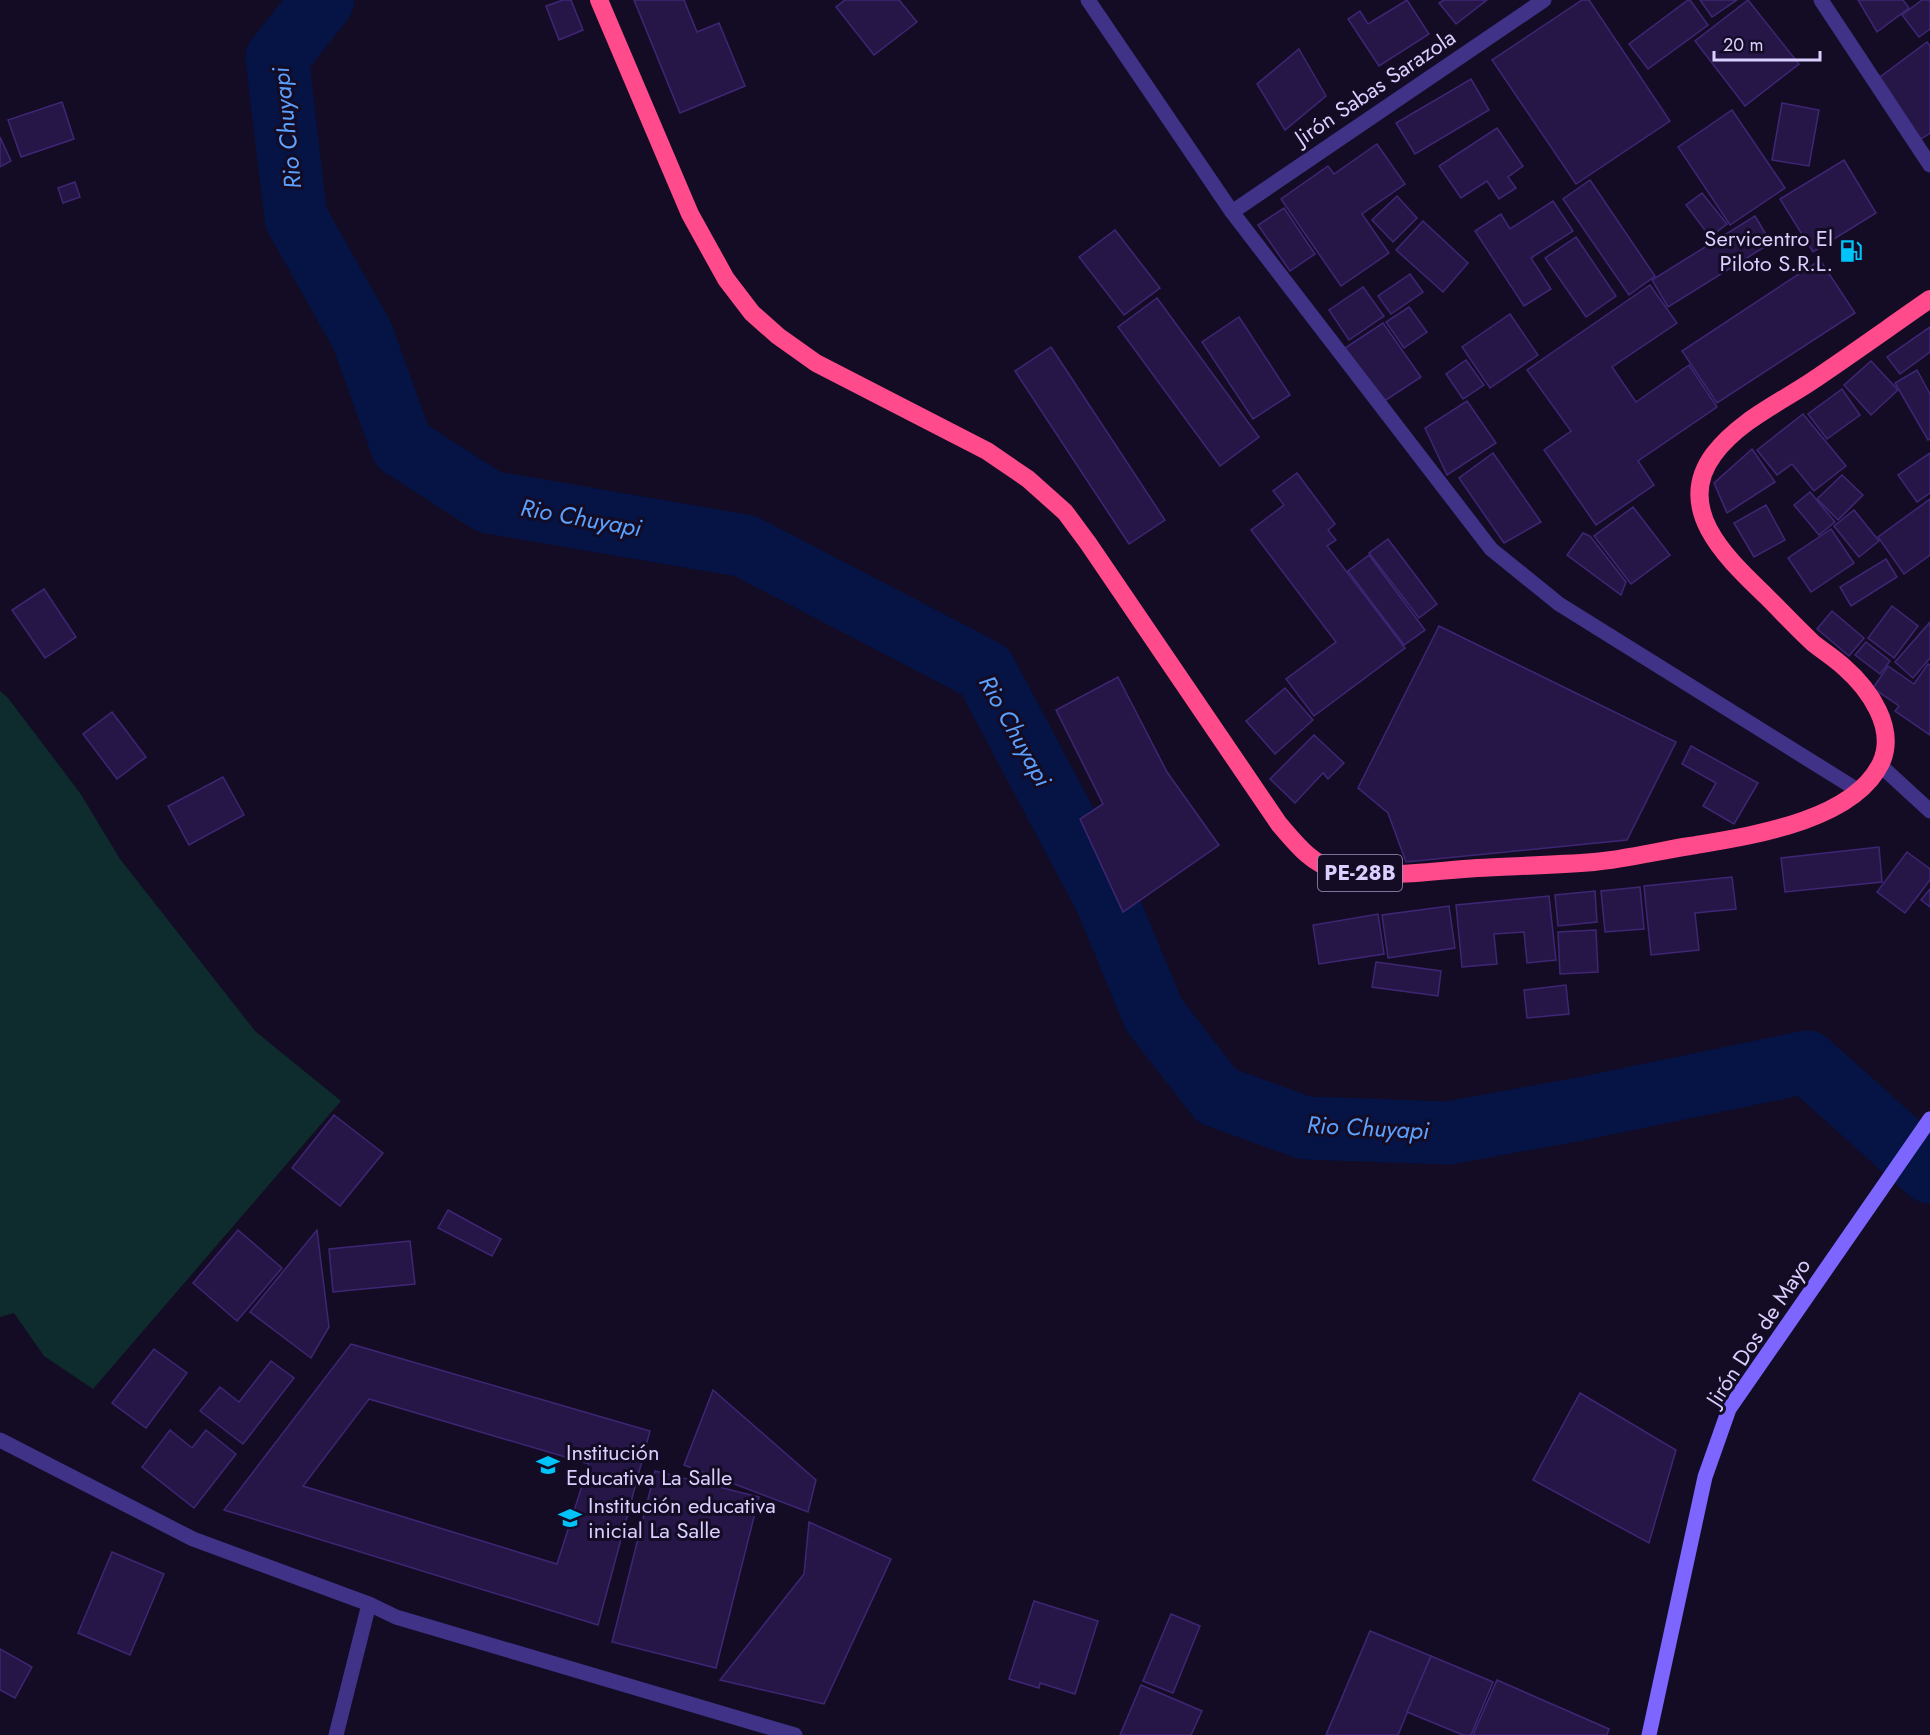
<svg xmlns="http://www.w3.org/2000/svg" width="1930" height="1735" font-family="Jost,sans-serif">
<style>
.green{fill:#0e2c2e}
.lines{fill:none;stroke-linecap:round;stroke-linejoin:round}
.river{stroke:#051444;stroke-width:63}
.building{fill:#261647;stroke:#3f2675;stroke-width:1.5;fill-rule:evenodd}
.street{stroke:#3f3287;stroke-width:15}
.secondary{stroke:#7c66ff;stroke-width:15}
.highway{stroke:#ff4a8b;stroke-width:18}
.labels{text-anchor:middle;stroke-width:6;stroke-linejoin:round;paint-order:stroke}
.shield{fill:#130c24;stroke:#9e94bd;stroke-width:1.5}
.shield-label{font-size:21px;font-weight:bold;fill:#dacfff}
.street-label{font-size:22px;fill:#dacfff;stroke:#130c24}
.poi-label{font-size:22px;fill:#dacfff;stroke:#130c24;text-anchor:start}
.water-label{font-size:24px;font-style:italic;fill:#5da1ff;stroke:#130c24}
</style>
<rect width="100%" height="100%" fill="#130c24"/>
<path class="green" d="M0,691L8,698L80,793L120,859L255,1031L341,1101L93,1389L44,1356L14,1313L0,1317Z"/>
<g class="lines">
<path class="river" d="M323,0L277,58L296,218L362,335L402,446L489,502L745,546L985,671L1106,899L1154,1015L1217,1096L1305,1128L1449,1133L1585,1108L1807,1062L1930,1172"/>
</g>
<g class="building">
<path d="M563,0H571L583,30L559,40L546,6Z"/>
<path d="M634,0H684L697,32L719,23L745,86L680,113Z"/>
<path d="M845,0H899L917,22L874,55L836,7Z"/>
<path d="M1407,0L1429,34L1379,66L1348,19L1360,11L1368,24Z"/>
<path d="M1444,0H1487L1456,24L1439,3Z"/>
<path d="M1582,0H1589L1670,121L1576,184L1492,60Z"/>
<path d="M1688,0H1690L1708,25L1648,69L1629,44Z"/>
<path d="M1700,0H1737L1712,17Z"/>
<path d="M1748,0L1799,64L1745,106L1695,41Z"/>
<path d="M1858,0H1903L1909,8L1877,32Z"/>
<path d="M1922,0H1930V29L1919,37L1902,15Z"/>
<path d="M1927,42L1930,46V133L1921,139L1876,80Z"/>
<path d="M1299,49L1326,96L1285,130L1257,84Z"/>
<path d="M1471,79L1489,110L1415,154L1396,123Z"/>
<path d="M62,102L74,139L21,157L8,120Z"/>
<path d="M1782,103L1819,110L1809,166L1772,160Z"/>
<path d="M1732,110L1785,188L1730,225L1678,147Z"/>
<path d="M1497,128L1523,166L1508,177L1516,188L1499,199L1487,181L1461,198L1439,166Z"/>
<path d="M0,137L11,161L0,167Z"/>
<path d="M1377,144L1405,184L1362,214L1389,253L1341,286L1281,199L1328,166L1334,174Z"/>
<path d="M1844,160L1876,213L1813,252L1780,199Z"/>
<path d="M1590,180L1655,276L1629,295L1563,199Z"/>
<path d="M75,182L80,197L63,203L58,188Z"/>
<path d="M1702,193L1727,224L1710,237L1686,205Z"/>
<path d="M1397,196L1417,218L1393,242L1372,220Z"/>
<path d="M1553,201L1573,231L1531,258L1551,289L1524,306L1475,231L1501,214L1510,229Z"/>
<path d="M1284,208L1315,254L1290,271L1258,225Z"/>
<path d="M1755,216L1771,243L1668,307L1652,280Z"/>
<path d="M1423,221L1468,263L1443,292L1396,250Z"/>
<path d="M1115,230L1160,288L1124,315L1079,257Z"/>
<path d="M1576,237L1616,296L1586,317L1545,258Z"/>
<path d="M1820,260L1855,313L1717,403L1682,351Z"/>
<path d="M1410,274L1423,292L1391,314L1378,296Z"/>
<path d="M1650,285L1677,323L1612,367L1636,402L1689,365L1717,407L1638,461L1654,485L1596,525L1544,450L1571,431L1527,370Z"/>
<path d="M1363,287L1384,316L1349,340L1329,310Z"/>
<path d="M1157,298L1259,437L1220,466L1118,327Z"/>
<path d="M1409,307L1427,332L1404,348L1386,322Z"/>
<path d="M1510,314L1538,355L1490,388L1462,347Z"/>
<path d="M1239,317L1290,395L1253,419L1202,342Z"/>
<path d="M1383,323L1421,377L1383,402L1345,348Z"/>
<path d="M1930,327V352L1900,374L1887,357Z"/>
<path d="M1051,347L1165,520L1129,544L1015,371Z"/>
<path d="M1466,360L1484,385L1463,399L1446,374Z"/>
<path d="M1871,361L1898,390L1871,415L1844,385Z"/>
<path d="M1917,370L1930,394V439L1928,440L1895,383Z"/>
<path d="M1842,389L1860,415L1827,439L1808,414Z"/>
<path d="M1467,401L1496,443L1447,475L1425,428Z"/>
<path d="M1803,414L1846,466L1814,491L1792,464L1777,475L1757,450Z"/>
<path d="M1752,449L1775,482L1727,513L1714,483Z"/>
<path d="M1493,453L1541,522L1504,543L1459,478Z"/>
<path d="M1930,453V493L1917,502L1898,475Z"/>
<path d="M1297,473L1335,524L1328,530L1336,540L1327,546L1405,648L1314,716L1286,679L1336,642L1251,530L1284,505L1273,491Z"/>
<path d="M1842,475L1863,495L1838,520L1817,499Z"/>
<path d="M1810,492L1835,522L1819,535L1794,505Z"/>
<path d="M1930,499V555L1904,574L1878,537Z"/>
<path d="M1766,505L1785,540L1754,557L1734,523Z"/>
<path d="M1633,507L1670,555L1631,584L1594,536Z"/>
<path d="M1854,510L1879,541L1859,557L1834,526Z"/>
<path d="M1831,529L1854,563L1811,592L1788,558Z"/>
<path d="M1583,533L1590,536L1626,582L1621,595L1567,555Z"/>
<path d="M1388,539L1437,604L1419,618L1369,553Z"/>
<path d="M1369,555L1425,630L1404,645L1348,571Z"/>
<path d="M1886,559L1897,577L1851,606L1840,587Z"/>
<path d="M44,589L76,637L45,658L12,610Z"/>
<path d="M1892,606L1918,626L1894,658L1868,638Z"/>
<path d="M1832,611L1864,638L1849,656L1817,629Z"/>
<path d="M1930,622V658L1913,678L1895,662Z"/>
<path d="M1439,626L1676,742L1627,840L1406,862L1388,813L1358,788Z"/>
<path d="M1866,642L1890,661L1880,674L1855,655Z"/>
<path d="M1928,664L1930,665V735L1895,711L1899,706L1873,688L1888,666L1914,684Z"/>
<path d="M1118,677L1167,772L1219,845L1123,912L1080,819L1103,804L1056,710Z"/>
<path d="M1285,688L1313,720L1275,754L1246,721Z"/>
<path d="M112,712L146,757L117,779L83,734Z"/>
<path d="M1314,735L1344,763L1328,779L1323,773L1295,803L1270,779Z"/>
<path d="M1691,746L1758,783L1734,824L1703,806L1716,783L1682,764Z"/>
<path d="M223,777L244,815L189,845L168,806Z"/>
<path d="M1879,847L1882,882L1785,892L1781,858Z"/>
<path d="M1907,852L1930,869V880L1905,913L1877,892Z"/>
<path d="M1732,877L1736,909L1695,913L1699,950L1651,955L1644,886Z"/>
<path d="M1640,887L1644,929L1605,932L1601,891Z"/>
<path d="M1930,889V907L1921,900Z"/>
<path d="M1595,891L1597,922L1558,926L1555,895Z"/>
<path d="M1549,896L1556,960L1527,963L1524,932L1494,934L1497,964L1462,967L1456,905Z"/>
<path d="M1449,906L1455,948L1388,958L1382,915Z"/>
<path d="M1378,914L1384,954L1319,964L1313,925Z"/>
<path d="M1596,930L1598,972L1560,974L1558,932Z"/>
<path d="M1376,962L1441,971L1438,996L1372,987Z"/>
<path d="M1566,985L1569,1014L1527,1018L1524,990Z"/>
<path d="M334,1115L383,1153L340,1206L292,1168Z"/>
<path d="M448,1210L501,1239L492,1256L438,1228Z"/>
<path d="M238,1230L282,1268L237,1321L193,1283Z"/>
<path d="M317,1230L329,1327L311,1358L250,1312Z"/>
<path d="M410,1241L415,1284L333,1292L329,1249Z"/>
<path d="M351,1344L650,1431L598,1625L224,1510ZM369,1399L589,1464L557,1564L303,1486Z"/>
<path d="M154,1349L187,1373L146,1428L112,1403Z"/>
<path d="M271,1361L294,1378L243,1444L200,1411L220,1387L239,1402Z"/>
<path d="M713,1390L816,1480L808,1512L684,1465Z"/>
<path d="M1580,1393L1676,1450L1649,1543L1533,1480Z"/>
<path d="M170,1430L192,1448L206,1430L236,1454L194,1508L142,1467Z"/>
<path d="M655,1471L759,1497L716,1668L612,1642Z"/>
<path d="M809,1522L891,1559L824,1704L720,1680L804,1574Z"/>
<path d="M112,1552L164,1574L130,1655L78,1633Z"/>
<path d="M1034,1601L1098,1621L1075,1694L1040,1683L1039,1688L1009,1679Z"/>
<path d="M1171,1614L1200,1626L1173,1693L1143,1681Z"/>
<path d="M1370,1631L1431,1656L1398,1735H1326Z"/>
<path d="M0,1649L32,1667L15,1698L0,1690Z"/>
<path d="M1431,1656L1493,1682L1471,1735H1463L1407,1712Z"/>
<path d="M1497,1680L1609,1729L1607,1735H1473Z"/>
<path d="M1141,1685L1202,1711L1191,1735H1120Z"/>
</g>
<g class="lines">
<g class="street">
<path d="M1088,0L1232,212L1491,549L1559,604L1859,791"/>
<path d="M1821,0L1930,165"/>
<path d="M1232,212L1544,0"/>
<path d="M1880,765L1930,811"/>
<path d="M0,1440L193,1539L369,1604L396,1617L795,1735"/>
<path d="M336,1735L369,1604"/>
</g>
<path class="secondary" d="M1649,1735L1705,1477L1729,1409L1930,1119"/>
<path class="highway" d="M599,0L690,214L726,279L752,313L778,336L816,363L987,451L1028,479L1065,512L1088,543L1279,824C1294,841 1311,864 1334,869C1380,880 1430,871 1477,868C1516,866 1555,865 1594,862C1626,859 1658,851 1690,846C1748,836 1853,822 1881,763C1897,728 1869,689 1844,667C1834,658 1823,651 1813,643C1797,628 1782,612 1767,597C1730,561 1672,510 1714,454C1739,421 1779,403 1812,381C1852,354 1891,326 1930,299"/>
</g>
<defs>
<g id="fuel-bare" transform="scale(1.8)"><path d="M-5.5-6h7V0h2V4h1.3V-2.5L3-4.5l.8-.8L6-3V5H2.5V1h-1V6h-7ZM-4.2-4.7v3.2H.2V-4.7Z" fill="#00c3fa" stroke="#130c24" stroke-width="2.5" paint-order="stroke"/></g>
<g id="school-bare" transform="scale(1.8)"><path d="M0-5L7-2L0 1L-7-2ZM-4 1L0 2.5L4 1V4Q0 6-4 4Z" fill="#00c3fa" stroke="#130c24" stroke-width="2.5" paint-order="stroke"/></g>
</defs>
<g fill-rule="evenodd">
<use href="#fuel-bare" x="1851" y="251"/>
<use href="#school-bare" x="548" y="1465"/>
<use href="#school-bare" x="570" y="1518"/>
</g>
<g class="labels">
<rect class="shield" x="1318" y="855" width="84" height="36" rx="4.5"/>
<g class="shield-label">
<text x="1360" y="880">PE-28B</text>
</g>
<g class="street-label">
<text transform="translate(1375 87) rotate(-34)" y="8">Jirón Sabas Sarazola</text>
<text transform="translate(1758 1332) rotate(-57)" y="8">Jirón Dos de Mayo</text>
</g>
<g class="poi-label">
<text x="1833" y="246" text-anchor="end">Servicentro El<tspan x="1833" dy="25">Piloto S.R.L.</tspan></text>
<text x="566" y="1460">Institución<tspan x="566" dy="25">Educativa La Salle</tspan></text>
<text x="588" y="1513">Institución educativa<tspan x="588" dy="25">inicial La Salle</tspan></text>
</g>
<g class="water-label">
<text transform="translate(287 128) rotate(-96)" y="8">Rio Chuyapi</text>
<text transform="translate(581 518) rotate(10)" y="8">Rio Chuyapi</text>
<text transform="translate(1015 731) rotate(61)" y="8">Rio Chuyapi</text>
<text transform="translate(1368 1128) rotate(3)" y="8">Rio Chuyapi</text>
</g>
</g>
<path d="M1714 51v9h106v-9" fill="none" stroke="#dacfff" stroke-width="3"/>
<text x="1723" y="51" font-size="18" fill="#dacfff" stroke="#130c24" stroke-width="4.5" paint-order="stroke">20 m</text>
</svg>
